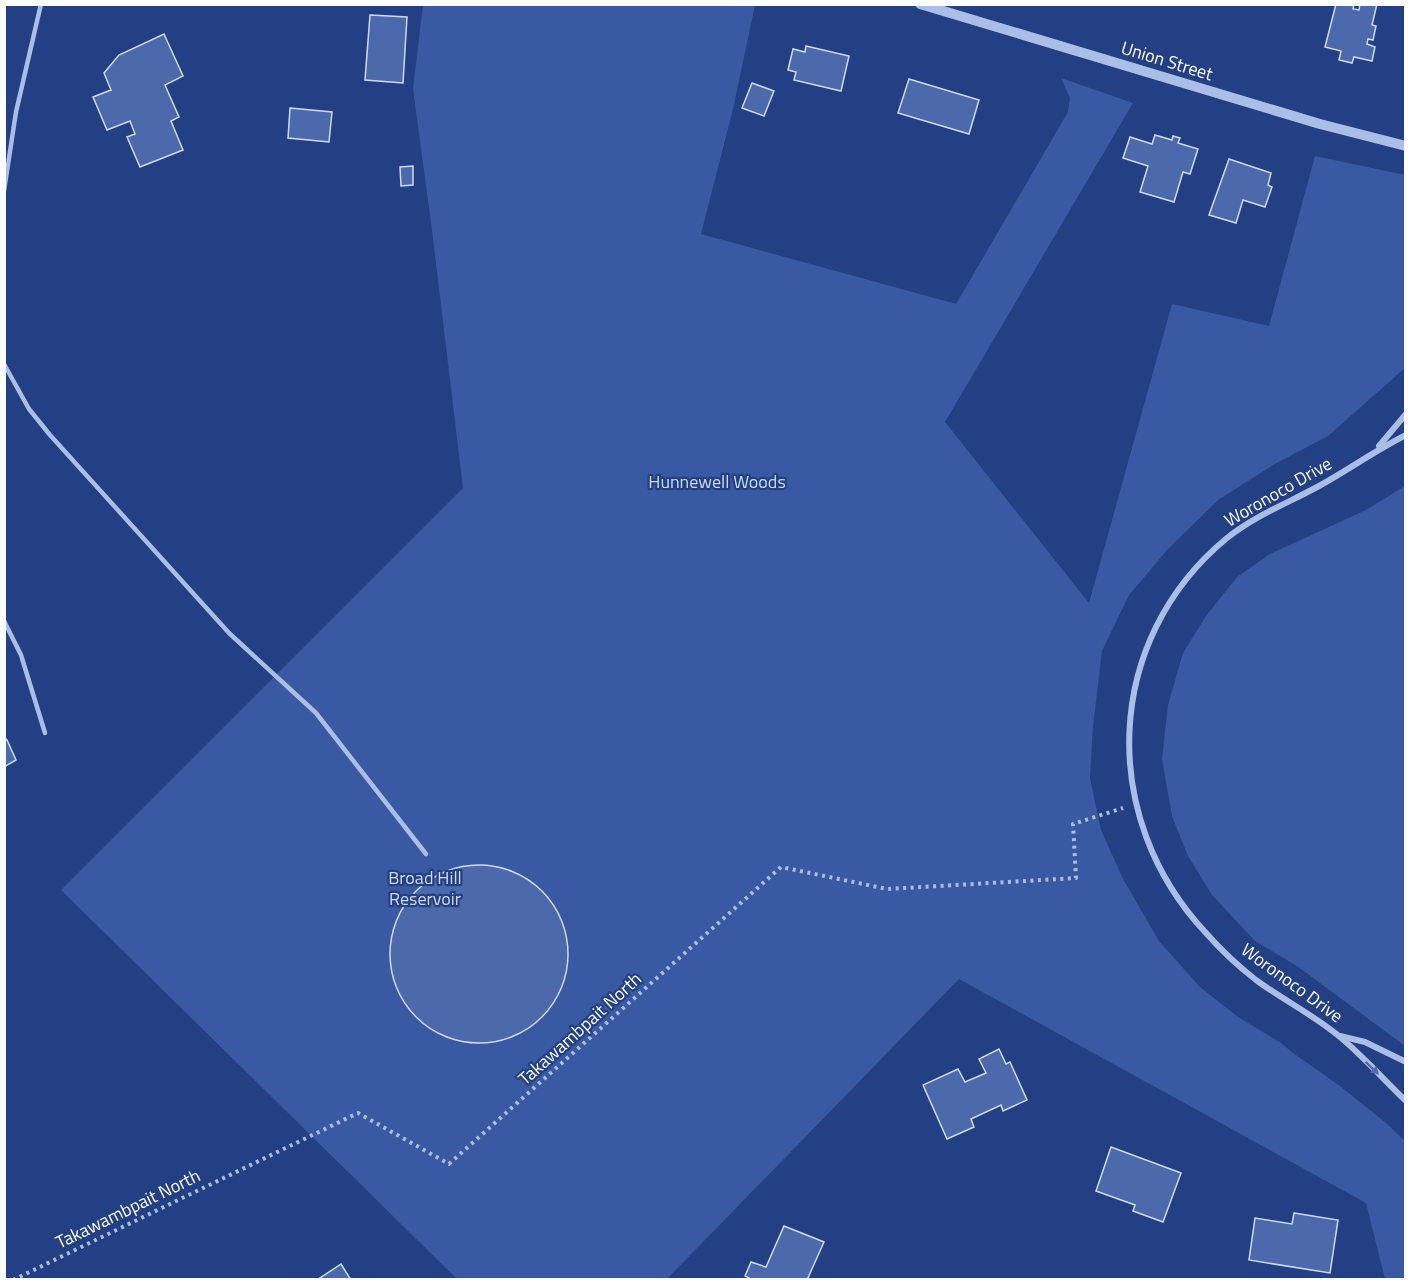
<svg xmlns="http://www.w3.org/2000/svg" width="1410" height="1284" font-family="'Titillium Web',sans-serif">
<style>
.green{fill:#395aa2}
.building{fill:#4b69ab;stroke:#cedbf6;stroke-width:1.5}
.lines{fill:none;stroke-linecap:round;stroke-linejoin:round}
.path{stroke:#abbee8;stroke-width:4;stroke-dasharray:3 4.5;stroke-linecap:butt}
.service{stroke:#abbee8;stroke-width:4.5}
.minor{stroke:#abbee8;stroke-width:6}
.tertiary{stroke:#abbee8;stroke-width:10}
.oneway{fill:#526ca6}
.labels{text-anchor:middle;stroke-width:4.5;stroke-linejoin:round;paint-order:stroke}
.street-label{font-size:18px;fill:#fff;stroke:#224083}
.park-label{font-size:18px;fill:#cedbf6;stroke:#224083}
</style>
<rect width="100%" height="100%" fill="#224083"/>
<g class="green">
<path d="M423,5H755L733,109L701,234L956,304L1068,112L1070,98L1061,78L1133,103L945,422L1089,603L1172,304L1269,326L1315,156L1405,175V368L1328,436L1273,465L1218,500L1168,549L1129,595L1102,651L1093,726L1090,778L1101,830L1123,879L1159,941L1200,987L1238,1017L1281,1043L1293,1053L1340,1086L1386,1123L1405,1141V1279H1385L1366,1203L959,979L667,1279H457L61,890L463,488L432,230L413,89Z"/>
<path d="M1405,486V1046L1297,966L1255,941L1212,895L1188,856L1172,816L1162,759L1168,705L1183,653L1206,616L1237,577L1270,554L1366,510Z"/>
</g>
<g class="building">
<path d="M1336,4H1354L1353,9L1359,10L1360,4H1377L1372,25L1376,26L1373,40L1368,39L1367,44L1375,47L1372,61L1354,57L1352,63L1339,60L1341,51L1325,47Z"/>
<path d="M370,15L407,17L403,83L365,80Z"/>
<path d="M164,34L183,76L165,85L179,117L171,121L183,150L140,167L127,137L135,134L130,121L107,130L93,97L111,90L104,73L119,55Z"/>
<path d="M806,46L849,56L841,91L794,80L796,72L788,70L793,49L805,52Z"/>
<path d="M909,79L979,100L969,134L898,113Z"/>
<path d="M752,83L774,91L764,116L742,108Z"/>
<path d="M290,108L332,112L329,142L288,138Z"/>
<path d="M1155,135L1172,140L1173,136L1180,138L1178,143L1198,149L1190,174L1183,172L1174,202L1140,192L1148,166L1123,158L1130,137L1152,144Z"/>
<path d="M1229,159L1271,173L1268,185L1272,187L1265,207L1243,200L1236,223L1209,215Z"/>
<path d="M413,166V185L401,186L400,167Z"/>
<path d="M4,737L7,740L16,760L4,767Z"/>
<circle cx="479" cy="954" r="89"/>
<path d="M999,1049L1006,1064L1010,1062L1027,1100L1003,1111L1001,1105L971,1119L974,1127L947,1139L923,1085L958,1069L965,1082L986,1073L979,1059Z"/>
<path d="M1111,1147L1181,1173L1163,1222L1133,1211L1135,1205L1096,1191Z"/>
<path d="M1294,1213L1338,1220L1330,1273L1249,1260L1255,1218L1292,1224Z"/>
<path d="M784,1226L824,1242L807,1280H753L745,1276L751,1262L766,1267Z"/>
<path d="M341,1264L351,1280H317Z"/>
</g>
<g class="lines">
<path class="path" d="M13,1280L358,1113L449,1164L781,867L887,889L1076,878L1073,824L1123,808"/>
<g class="service">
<path d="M4,191L16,112L41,4"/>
<path d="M4,364L29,409L50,435L229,633L316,713L426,854"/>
<path d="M4,621L21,655L45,733"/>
</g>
<g class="minor">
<path d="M1406,435C1376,450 1348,470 1319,486C1288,503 1254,516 1227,538C1103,640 1098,818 1206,933C1221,950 1238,966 1256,980C1283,1000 1314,1015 1340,1037C1363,1056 1384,1080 1406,1101"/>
<path d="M1379,446L1406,414"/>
<path d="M1340,1036L1365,1042L1406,1062"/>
</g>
<path class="tertiary" d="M920,4L1320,124L1406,146"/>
</g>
<defs><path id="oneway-solid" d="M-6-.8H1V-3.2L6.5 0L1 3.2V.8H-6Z" transform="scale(1.5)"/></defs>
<use class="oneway" href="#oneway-solid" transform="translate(1372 1068) rotate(44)"/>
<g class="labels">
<g class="street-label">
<text transform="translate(1167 61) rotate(17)" y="6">Union Street</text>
<text transform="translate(1278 492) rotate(-30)" y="6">Woronoco Drive</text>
<text transform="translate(1292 983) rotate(36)" y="6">Woronoco Drive</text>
<text transform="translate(580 1029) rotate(-42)" y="6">Takawambpait North</text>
<text transform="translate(128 1209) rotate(-26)" y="6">Takawambpait North</text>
</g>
<g class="park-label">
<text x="717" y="488">Hunnewell Woods</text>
<text x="425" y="884">Broad Hill<tspan x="425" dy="21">Reservoir</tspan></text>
</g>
</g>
<rect width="1410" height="1284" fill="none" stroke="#ffffff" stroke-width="12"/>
</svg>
